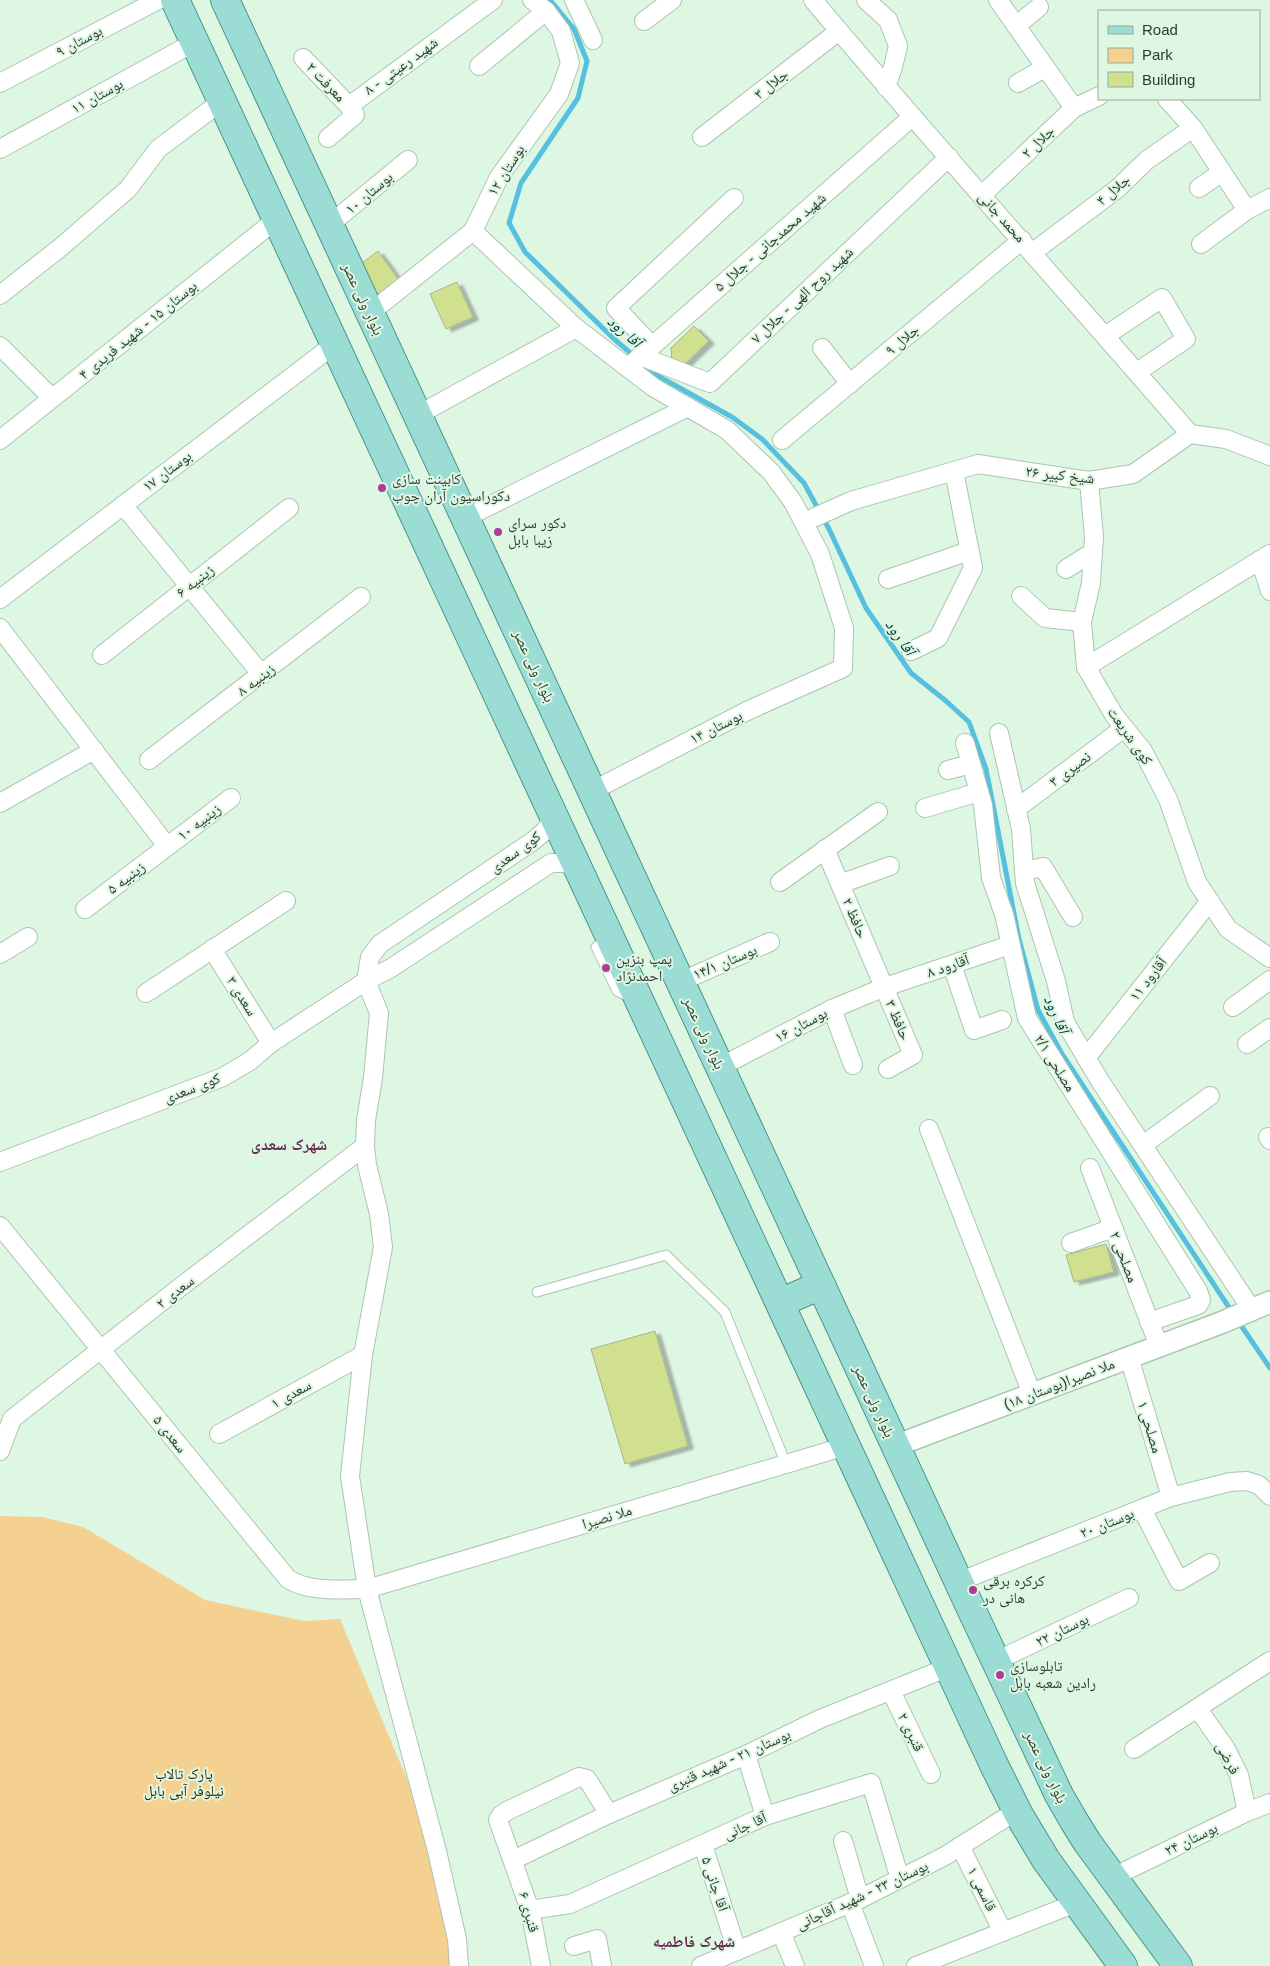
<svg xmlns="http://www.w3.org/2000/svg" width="1270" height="1966" font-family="Helvetica,'Noto Naskh Arabic',sans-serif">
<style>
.green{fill:#f4d190}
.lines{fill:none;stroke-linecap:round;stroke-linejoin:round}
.stream{stroke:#56c0de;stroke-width:5}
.building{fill:#d1e08e;stroke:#aab095;filter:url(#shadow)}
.service-casing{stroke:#acc5b1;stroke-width:11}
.minor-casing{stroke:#acc5b1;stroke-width:20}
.tertiary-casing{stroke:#acc5b1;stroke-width:24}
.primary-casing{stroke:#4b948a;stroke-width:30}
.service{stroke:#fff;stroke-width:9}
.minor{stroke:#fff;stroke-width:18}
.tertiary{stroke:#fff;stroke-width:21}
.primary{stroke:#9bdcd5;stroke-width:28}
.poi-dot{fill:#b03b92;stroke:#def7e2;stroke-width:2}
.labels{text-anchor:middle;stroke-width:4;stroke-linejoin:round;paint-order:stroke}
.street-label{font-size:15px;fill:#303a32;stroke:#def7e2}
.poi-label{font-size:15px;fill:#303a32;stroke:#def7e2;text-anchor:start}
.park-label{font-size:15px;fill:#3a2907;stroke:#def7e2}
.water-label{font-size:16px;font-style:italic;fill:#023542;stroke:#def7e2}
.neighbourhood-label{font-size:16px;font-weight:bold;fill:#682e57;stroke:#def7e2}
</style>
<defs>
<filter id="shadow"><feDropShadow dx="5.5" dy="3" stdDeviation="1" flood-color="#0004"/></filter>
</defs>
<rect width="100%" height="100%" fill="#def7e2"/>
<path class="green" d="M0,1516L42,1517L83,1527L205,1600L304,1621L340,1619L437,1851L459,1966H0Z"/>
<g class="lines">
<g class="stream">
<path d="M550,0L574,29L587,61L578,98L521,183L509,223L525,252L613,338L635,357"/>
<path d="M648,367L660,377L732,417L762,439L804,483L829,529L866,608L911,673L946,701L969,722L986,769L1019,939L1038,1010L1062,1054L1232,1312"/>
<path d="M1238,1321L1270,1368"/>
</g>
</g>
<g class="building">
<path d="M378,251L399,280L382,294L365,292L354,269Z"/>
<path d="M457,282L473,317L446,329L430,294Z"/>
<path d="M694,326L709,341L684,365L672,362L671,348Z"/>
<path d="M1106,1244L1114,1272L1074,1282L1066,1255Z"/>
<path d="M655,1331L688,1446L625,1464L591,1349Z"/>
</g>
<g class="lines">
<g class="service-casing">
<g id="service">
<path d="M607,938L596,947L617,991L631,998"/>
<path d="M537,1292L666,1255L725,1312L786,1464"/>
</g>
</g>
<g class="minor-casing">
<g id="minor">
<path d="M574,0L593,40"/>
<path d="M813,0C936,147 1065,289 1190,434"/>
<path d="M866,0L888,20L898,46L893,67L886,87"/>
<path d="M998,0L1074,108"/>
<path d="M644,21L672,0"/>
<path d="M1016,26L1039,7"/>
<path d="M303,58L349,106"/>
<path d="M479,66L546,11"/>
<path d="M0,83L158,0"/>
<path d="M1018,83L1045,68"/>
<path d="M1167,99L1193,128L1247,210"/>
<path d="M702,137L839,31"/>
<path d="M328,138L355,115L349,106L493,0"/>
<path d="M0,149L195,42"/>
<path d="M1199,188L1222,172"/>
<path d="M982,195L1074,108L1099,96"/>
<path d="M329,225L408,160"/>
<path d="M473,231L576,328L653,387L727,430L771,472L793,502L820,554L844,628L843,668L749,710L592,791"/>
<path d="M1201,244L1247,210L1270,198"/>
<path d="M1033,252L1117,189L1147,160L1193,128"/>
<path d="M0,295L61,247L128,189L158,149L222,101"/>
<path d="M370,313L473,231L499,177L559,94L570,63L561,31L546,11L532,0"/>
<path d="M1105,336L1162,298L1186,339L1137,372"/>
<path d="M0,346L52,398"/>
<path d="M652,346L616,308L734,198"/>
<path d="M822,348L850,384"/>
<path d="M640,356L710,383L949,157"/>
<path d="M633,363L912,117"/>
<path d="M418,415L576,328"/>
<path d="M0,440L277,219"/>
<path d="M782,440L1022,240"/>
<path d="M1089,481L1094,537L1091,583L1082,622L1086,667L1114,715L1143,751L1168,799L1197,882L1228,929L1270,958"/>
<path d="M123,505L262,675"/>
<path d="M465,518L688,407"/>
<path d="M804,522L851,501L978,464L1089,481L1133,474L1190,434L1226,439L1270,456"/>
<path d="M1260,560L1270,591"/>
<path d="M1066,569L1093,552"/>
<path d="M888,579L969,551"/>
<path d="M1021,596L1045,618L1082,622"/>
<path d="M0,599L335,344"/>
<path d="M0,628L167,846"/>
<path d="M911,651L938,638L973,568L954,471"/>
<path d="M102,655L289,508"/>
<path d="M1086,667L1270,554"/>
<path d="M999,733L1021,829L1025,883L1056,981L1065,1022L1100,1081L1252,1310"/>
<path d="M965,743L983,805L991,878L1004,914L1027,1018L1198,1291L1201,1300L1198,1305L1149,1322"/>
<path d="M149,760L361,597"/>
<path d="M948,770L971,764"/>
<path d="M0,803L94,750"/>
<path d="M925,808L979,792"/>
<path d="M1016,809L1124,728"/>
<path d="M553,816L546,830L533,841L380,944L370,957L366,981L391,968L551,863H565L579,869"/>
<path d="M825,849L913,1055L888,1069"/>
<path d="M1024,871L1043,867L1073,917"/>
<path d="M780,882L878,812"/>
<path d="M840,884L890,866"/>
<path d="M85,909L231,798"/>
<path d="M212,949L271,1043"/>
<path d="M0,954L28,937"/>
<path d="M952,965L974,1030L1002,1020"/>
<path d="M680,982L770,942"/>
<path d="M146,993L286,901"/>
<path d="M1233,1007L1270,980"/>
<path d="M832,1009L853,1065"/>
<path d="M1247,1044L1270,1028"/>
<path d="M1086,1058L1210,901"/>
<path d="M720,1067L832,1009L885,987L1010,945"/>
<path d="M929,1129L1032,1394"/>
<path d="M1268,1137L1270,1140"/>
<path d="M1143,1145L1210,1096"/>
<path d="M0,1162L223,1077L250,1061L271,1043L366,981L379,1013L373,1078L366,1120L365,1146L367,1165L379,1214L383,1247L363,1355L350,1476L367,1589L437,1851L457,1939L459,1966"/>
<path d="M1090,1168L1159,1346"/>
<path d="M0,1226L288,1579C311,1593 341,1589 367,1589L846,1446"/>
<path d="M1071,1243L1113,1228"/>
<path d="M1129,1357L1171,1497"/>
<path d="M219,1434L363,1355"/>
<path d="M0,1451L12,1419L183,1285L365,1146"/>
<path d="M1142,1509L1179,1581L1210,1563"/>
<path d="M958,1582L1171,1497L1230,1482L1247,1481L1259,1485L1270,1496"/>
<path d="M996,1661L1129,1598"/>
<path d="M891,1691L931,1774"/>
<path d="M1198,1709L1226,1749L1239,1775L1247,1812"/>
<path d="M1134,1749L1270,1661"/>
<path d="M746,1755L765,1816"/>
<path d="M843,1841L860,1899"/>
<path d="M703,1845L737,1951"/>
<path d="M960,1846L1003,1932"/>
<path d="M513,1860L609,1814L746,1755L820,1719L949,1667"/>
<path d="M1113,1877L1247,1812L1270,1803"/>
<path d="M850,1903L874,1966"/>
<path d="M530,1910L570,1904L765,1816L871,1783L900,1879"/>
<path d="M781,1932L795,1966"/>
<path d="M574,1946L597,1939L602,1966"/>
<path d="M541,1966L530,1910L498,1820L501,1815L509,1810L579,1777L587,1779L609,1814"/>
<path d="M701,1966L860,1899L945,1856L1016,1811"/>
<path d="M916,1966L1076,1903"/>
</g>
</g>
<g class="tertiary-casing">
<path id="tertiary" d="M895,1446L1223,1322L1270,1302"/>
</g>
<g class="primary-casing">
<g id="primary">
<path d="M175,0L994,1765L1019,1815L1046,1860L1123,1966"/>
<path d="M225,0L974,1615L1059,1795L1074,1821L1087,1842L1178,1966"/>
<path d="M780,1303L821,1285"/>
</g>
</g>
<use href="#service" class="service"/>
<use href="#minor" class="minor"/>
<use href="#tertiary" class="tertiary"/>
<use href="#primary" class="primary"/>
</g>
<g class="poi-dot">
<circle cx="382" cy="488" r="5"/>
<circle cx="498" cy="532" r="5"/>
<circle cx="606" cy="968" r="5"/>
<circle cx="973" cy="1590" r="5"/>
<circle cx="1000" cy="1675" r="5"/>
</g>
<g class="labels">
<g class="street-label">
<text transform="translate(79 41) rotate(-28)" y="5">بوستان ۹</text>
<text transform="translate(401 66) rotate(-36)" y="5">شهید رعیتی - ۸</text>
<text transform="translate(326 82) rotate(46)" y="5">معرفت ۲</text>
<text transform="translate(771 84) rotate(-38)" y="5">جلال ۳</text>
<text transform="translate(97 96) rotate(-29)" y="5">بوستان ۱۱</text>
<text transform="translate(1038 142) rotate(-44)" y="5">جلال ۲</text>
<text transform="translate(506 170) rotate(-58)" y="5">بوستان ۱۲</text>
<text transform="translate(1113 190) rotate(-40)" y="5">جلال ۴</text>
<text transform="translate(369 193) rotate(-40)" y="5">بوستان ۱۰</text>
<text transform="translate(1002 217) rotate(48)" y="5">محمد جانی</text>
<text transform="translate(770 242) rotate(-41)" y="5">شهید محمدجانی - جلال ۵</text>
<text transform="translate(802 295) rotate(-43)" y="5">شهید روح الهی - جلال ۷</text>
<text transform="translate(363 299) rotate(65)" y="5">بلوار ولی عصر</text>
<text transform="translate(138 330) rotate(-39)" y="5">بوستان ۱۵ - شهید فریدی ۴</text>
<text transform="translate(902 340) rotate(-40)" y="5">جلال ۹</text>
<text transform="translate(167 471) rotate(-37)" y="5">بوستان ۱۷</text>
<text transform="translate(1060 475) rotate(6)" y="5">شیخ کبیر ۲۶</text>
<text transform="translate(195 581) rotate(-38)" y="5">زینبیه ۶</text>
<text transform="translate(534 666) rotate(65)" y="5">بلوار ولی عصر</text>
<text transform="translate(256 680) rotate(-37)" y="5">زینبیه ۸</text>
<text transform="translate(716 727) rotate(-27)" y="5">بوستان ۱۴</text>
<text transform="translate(1130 736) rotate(55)" y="5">کوی شریعت</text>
<text transform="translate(1070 769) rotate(-37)" y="5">نصیری ۳</text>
<text transform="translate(199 822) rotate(-37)" y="5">زینبیه ۱۰</text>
<text transform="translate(515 852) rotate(-36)" y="5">کوی سعدی</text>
<text transform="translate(126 878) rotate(-37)" y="5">زینبیه ۵</text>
<text transform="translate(855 918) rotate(67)" y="5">حافظ ۲</text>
<text transform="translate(725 962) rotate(-23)" y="5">بوستان ۱۴/۱</text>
<text transform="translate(948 966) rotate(-19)" y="5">آقارود ۸</text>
<text transform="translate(1148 979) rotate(-52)" y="5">آقارود ۱۱</text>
<text transform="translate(242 996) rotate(58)" y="5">سعدی ۳</text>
<text transform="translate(898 1020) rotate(67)" y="5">حافظ ۳</text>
<text transform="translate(801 1025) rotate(-28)" y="5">بوستان ۱۶</text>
<text transform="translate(704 1033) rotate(65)" y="5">بلوار ولی عصر</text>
<text transform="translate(1055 1063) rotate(58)" y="5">مصلحی ۲/۱</text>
<text transform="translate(192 1088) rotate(-21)" y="5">کوی سعدی</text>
<text transform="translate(1124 1257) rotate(69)" y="5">مصلحی ۲</text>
<text transform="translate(175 1292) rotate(-38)" y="5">سعدی ۲</text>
<text transform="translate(1059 1384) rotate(-21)" y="5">ملا نصیرا(بوستان ۱۸)</text>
<text transform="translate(291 1394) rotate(-29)" y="5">سعدی ۱</text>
<text transform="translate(874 1401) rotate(65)" y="5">بلوار ولی عصر</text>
<text transform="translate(1150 1427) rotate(73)" y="5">مصلحی ۱</text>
<text transform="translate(170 1434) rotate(51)" y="5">سعدی ۵</text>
<text transform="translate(607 1517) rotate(-17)" y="5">ملا نصیرا</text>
<text transform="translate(1107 1523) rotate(-22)" y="5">بوستان ۲۰</text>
<text transform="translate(1062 1630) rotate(-26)" y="5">بوستان ۲۲</text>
<text transform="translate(911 1732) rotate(64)" y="5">قنبری ۲</text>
<text transform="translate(1228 1758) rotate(62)" y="5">فرضی</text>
<text transform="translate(729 1760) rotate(-24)" y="5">بوستان ۲۱ - شهید قنبری</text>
<text transform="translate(1046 1767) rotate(64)" y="5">بلوار ولی عصر</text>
<text transform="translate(745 1826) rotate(-24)" y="5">آقا جانی</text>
<text transform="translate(1191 1839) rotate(-26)" y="5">بوستان ۲۴</text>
<text transform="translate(715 1884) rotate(72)" y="5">آقا جانی ۵</text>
<text transform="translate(982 1889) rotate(64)" y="5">قاسمی ۱</text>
<text transform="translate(862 1895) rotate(-25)" y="5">بوستان ۲۳ - شهید آقاجانی</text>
<text transform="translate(529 1912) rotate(75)" y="5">قنبری ۶</text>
</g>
<g class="poi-label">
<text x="392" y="484">کابینت سازی<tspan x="392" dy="17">دکوراسیون آران چوب</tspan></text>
<text x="508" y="528">دکور سرای<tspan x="508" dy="17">زیبا بابل</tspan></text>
<text x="616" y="964">پمپ بنزین<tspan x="616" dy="17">احمدنژاد</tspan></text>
<text x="983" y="1586">کرکره برقی<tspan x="983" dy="17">هانی در</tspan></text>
<text x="1010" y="1671">تابلوسازی<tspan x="1010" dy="17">رادین شعبه بابل</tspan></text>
</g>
<g class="park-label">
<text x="184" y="1779">پارک تالاب<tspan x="184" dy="17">نیلوفر آبی بابل</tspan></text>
</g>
<g class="water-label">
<text transform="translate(625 331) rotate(41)" y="6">آقا رود</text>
<text transform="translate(901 637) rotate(55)" y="6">آقا رود</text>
<text transform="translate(1057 1014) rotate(66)" y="6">آقا رود</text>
</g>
<g class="neighbourhood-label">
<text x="289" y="1150">شهرک سعدی</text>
<text x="694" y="1947">شهرک فاطمیه</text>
</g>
</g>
<rect x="1098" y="10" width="162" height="90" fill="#def7e2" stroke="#98ab9c"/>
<rect x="1108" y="26" width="25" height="8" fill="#9bdcd5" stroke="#98ab9c"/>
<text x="1142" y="35" font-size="15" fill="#303a32">Road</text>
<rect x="1108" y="48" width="25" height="15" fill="#f4d190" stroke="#98ab9c"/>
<text x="1142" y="60" font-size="15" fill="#303a32">Park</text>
<rect x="1108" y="72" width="25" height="15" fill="#d1e08e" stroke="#98ab9c"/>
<text x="1142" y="85" font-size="15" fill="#303a32">Building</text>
</svg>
